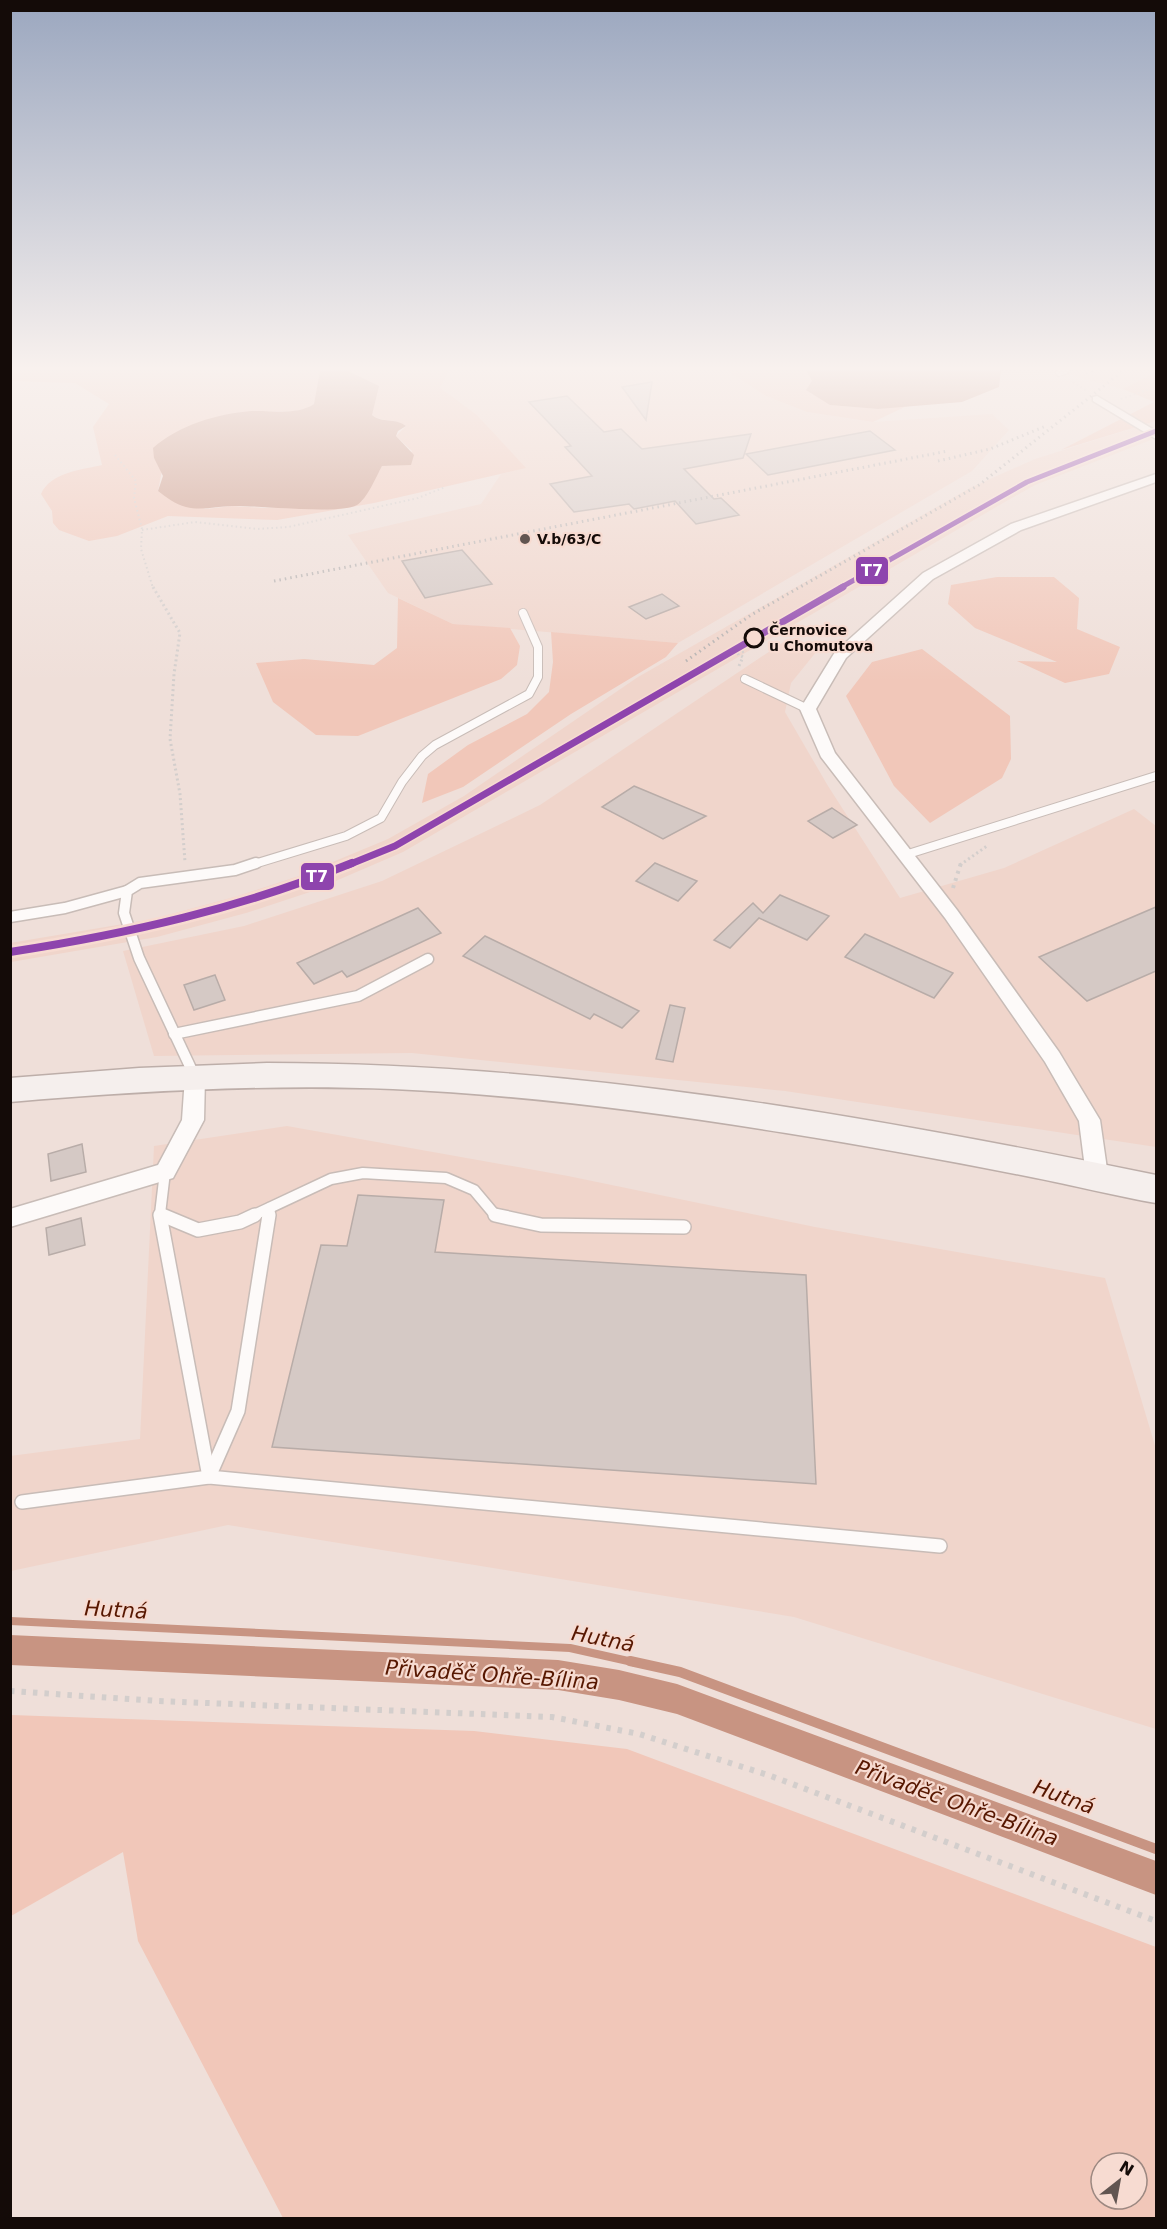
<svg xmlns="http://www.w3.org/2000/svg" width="1167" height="2229" font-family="'DejaVu Sans',sans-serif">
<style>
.built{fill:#f0d5cb}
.green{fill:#f1c7b9;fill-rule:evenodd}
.water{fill:#c89482}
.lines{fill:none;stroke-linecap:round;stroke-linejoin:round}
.stream-far1{stroke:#c89482;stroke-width:8}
.stream{stroke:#c89482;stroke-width:10}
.canal{fill:#c89482;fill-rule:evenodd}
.building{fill:#d5c9c5;stroke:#b8aca8;stroke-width:1.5}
.service-far3-casing{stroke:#c8bcb7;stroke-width:8}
.service-far2-casing{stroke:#c8bcb7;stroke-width:10}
.service-far1-casing{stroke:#c8bcb7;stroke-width:13}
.service-casing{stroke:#c8bcb7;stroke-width:16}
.minor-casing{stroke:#c8bcb7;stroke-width:3}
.primary-casing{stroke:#bdaea9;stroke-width:3}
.path-far3{stroke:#d3cecc;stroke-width:2;stroke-dasharray:1.5 3;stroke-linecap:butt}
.path-far2{stroke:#d3cecc;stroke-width:3;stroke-dasharray:2 3;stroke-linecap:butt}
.path-far1{stroke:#d3cecc;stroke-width:4;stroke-dasharray:3 4.5;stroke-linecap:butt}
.path{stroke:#d3cecc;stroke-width:6;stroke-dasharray:4.5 7;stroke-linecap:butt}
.service-far3{stroke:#fdfaf9;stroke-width:6}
.service-far2{stroke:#fdfaf9;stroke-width:8}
.service-far1{stroke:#fdfaf9;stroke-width:10}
.service{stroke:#fdfaf9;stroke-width:13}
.minor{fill:#fdfaf9;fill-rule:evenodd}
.primary{fill:#f5efed;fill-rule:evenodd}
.rail{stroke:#b5b1b0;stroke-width:3;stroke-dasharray:1.5 4;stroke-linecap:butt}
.rail-1-far2-casing{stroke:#f7dbd1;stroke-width:8}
.rail-1-far1-casing{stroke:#f7dbd1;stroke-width:10}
.rail-1-casing{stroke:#f7dbd1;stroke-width:13}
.rail-1-far2{stroke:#8e44ad;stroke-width:5}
.rail-1-far1{stroke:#8e44ad;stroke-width:7}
.rail-1{stroke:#8e44ad;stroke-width:8}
.poi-dot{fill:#615551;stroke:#f7dbd1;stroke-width:2}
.stop-dot{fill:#f7dbd1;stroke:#140b08;stroke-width:3}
.labels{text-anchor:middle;stroke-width:4.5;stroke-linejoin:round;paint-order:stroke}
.far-poi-label{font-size:14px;font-weight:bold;fill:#140b08;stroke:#f7dbd1;text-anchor:start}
.far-stop-label{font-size:14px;font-weight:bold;fill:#140b08;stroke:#f7dbd1;text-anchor:start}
.near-water-label{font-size:21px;font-style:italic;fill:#571700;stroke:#f7dbd1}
.line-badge{stroke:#f7dbd1;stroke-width:2}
.badge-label{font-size:16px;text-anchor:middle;font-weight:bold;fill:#fff}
</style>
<rect width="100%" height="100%" fill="#efdfd9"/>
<g class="built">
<path d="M449,370H726L766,396L807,412L873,422L992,414L1009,430L972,471L678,643L453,624L388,593L348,535L481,504L501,474L525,468L477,415L439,388Z"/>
<path d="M1065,370H1156V372L1123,389L1080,378Z"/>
<path d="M1156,421V438L1035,485L1010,499L403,852L310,892L246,913L157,937L11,962L10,943L153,919L238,896L299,876L388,839L464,796L638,677L970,488L1035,459Z"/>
<path d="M788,639L821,646L791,683L785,712L828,786L900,898L1004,868L1134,809L1156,826V1147L785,1091L412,1053L154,1056L123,951L244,926L382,881L540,805Z"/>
<path d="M287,1126L568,1176L815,1227L1105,1278L1156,1449V1729L794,1617L228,1525L11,1571L10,1456L140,1439L154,1146Z"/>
</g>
<g class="green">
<path d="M11,370H322L314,404L303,411L241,413L199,423L180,430L154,458L162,470L158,491L206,509L232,506L265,508L362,501L382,466L403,465L412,451L396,436L406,426C395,418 383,423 372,415L350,373L346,370H449L440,388L477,415L526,468L374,503L277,520L168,516L117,536L89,541L59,530L53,523L52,511L41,494C51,472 81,470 102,465L93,427L109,404L75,383L11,381Z"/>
<path d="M726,370H806L830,405L878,409L909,405L873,422L807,412L766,396Z"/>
<path d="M1156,372V421L1061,450L1154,402L1123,389Z"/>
<path d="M997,577H1054L1079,598L1077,629L1120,647L1109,674L1065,683L1017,661L1057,662L975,628L948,604L951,585Z"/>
<path d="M398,598L453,624L510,628L520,646L517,665L501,679L358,736L316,735L273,702L256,663L304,659L374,665L397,648Z"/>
<path d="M551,632L678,643L666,657L571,714L463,787L422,803L428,774L468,745L527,714L549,692L553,662Z"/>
<path d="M922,649L1010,716L1011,759L1002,778L930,823L894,786L846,696L872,662Z"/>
<path d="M11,1715L474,1731L627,1749L1156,1947V2218H283L138,1941L123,1852L11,1916ZM1101,2163H1137V2199H1101Z"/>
</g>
<g class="water">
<path d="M346,370L379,386L372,415C383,424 394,417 406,426L398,431L396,436L414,455L411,465L382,466C376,477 367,499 357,505C337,515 259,505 232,506C217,506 202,511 186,507C175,504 167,498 158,491L163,476L154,458L153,448C179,425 217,414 251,411C272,410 296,416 314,404L320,371Z"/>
<path d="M806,370H1001L999,387L962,402L878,409L830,405L806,390L812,381Z"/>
</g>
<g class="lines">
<path class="stream-far1" d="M10,1621L570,1648L637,1663"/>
<path class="stream" d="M630,1661L680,1672L1156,1849"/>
<path class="canal" d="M10,1635L558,1660L619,1670L677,1684L1156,1861V1895L677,1714L619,1700L558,1690L10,1665Z"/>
</g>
<g class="building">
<path d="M652,382L646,420L622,387Z"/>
<path d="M567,396L604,432L621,429L642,449L751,434L743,458L684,469L714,499L721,498L739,515L696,524L675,501L634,509L629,504L574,512L550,484L592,476L565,447L571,446L529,402Z"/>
<path d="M870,431L895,450L768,475L746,454Z"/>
<path d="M462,550L492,584L425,598L402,561Z"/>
<path d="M662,594L679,606L646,619L629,607Z"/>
<path d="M634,786L706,816L663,839L602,807Z"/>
<path d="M832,808L857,825L833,838L808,821Z"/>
<path d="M655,863L697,881L678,901L636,881Z"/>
<path d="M780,895L829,916L807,940L759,918L730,948L714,940L753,903L763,913Z"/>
<path d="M1156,907V971L1087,1001L1039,957Z"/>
<path d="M418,908L441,933L347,977L342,971L314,984L297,963Z"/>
<path d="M865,934L953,973L934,998L845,957Z"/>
<path d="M485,936L617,1000L639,1011L622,1028L594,1014L590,1019L463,956Z"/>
<path d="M215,975L225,1000L194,1010L184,985Z"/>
<path d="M670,1005L685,1008L673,1062L656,1059Z"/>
<path d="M82,1144L86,1172L51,1181L48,1154Z"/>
<path d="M358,1195L444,1200L435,1252L806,1275L816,1484L272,1447L321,1245L347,1246Z"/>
<path d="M81,1218L85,1245L49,1255L46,1228Z"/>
</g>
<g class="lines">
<g class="service-far3-casing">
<path id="service-far3" d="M1059,373L1067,370"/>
</g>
<g class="service-far2-casing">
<g id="service-far2">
<path d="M745,679L808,709"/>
<path d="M905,855L1156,776"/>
<path d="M251,865L346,836L381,818L402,782L422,756L435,745L529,694L538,677V647L523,613"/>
</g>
</g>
<g class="service-far1-casing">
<g id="service-far1">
<path d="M10,917L65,908L127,891"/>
<path d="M174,1034L358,996L428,959"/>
<path d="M195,1077L139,958L124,913L127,891L140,883L235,870L256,863"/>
<path d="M165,1172L160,1214L165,1216"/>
<path d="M160,1214V1216"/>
<path d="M252,1216L331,1179L363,1173L446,1178L474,1190L495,1215L501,1216"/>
<path d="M269,1216L270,1208"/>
</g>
</g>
<g class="service-casing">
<g id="service">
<path d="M162,1215L198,1230L240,1222L255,1215"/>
<path d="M269,1215L238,1411L209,1477L940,1546"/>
<path d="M495,1215L541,1225L684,1227"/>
<path d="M22,1502L209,1477L160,1215"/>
</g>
</g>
<g class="minor-casing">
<g id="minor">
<path d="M1097,396L1156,431V439L1093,401V397Z"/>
<path d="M1156,474V482L1021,530L933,579L846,658L816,709L835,753L957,910L1059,1052L1100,1120L1108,1176L1105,1182L1097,1185L1089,1182L1086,1176L1079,1121L1045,1062L945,918L821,757L800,709L835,652L923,573L1011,524Z"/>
<path d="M195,1069L202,1072L205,1077L204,1120L173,1178L10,1227V1209L158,1165L182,1120L185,1077L188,1072Z"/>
</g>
</g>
<g class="primary-casing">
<path id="primary" d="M267,1063C567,1063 864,1115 1156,1175V1203C1115,1196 1073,1185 1031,1177C950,1161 868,1146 786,1133C656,1112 525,1095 393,1089C265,1084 138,1091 10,1102V1078L139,1068Z"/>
</g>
<g class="path-far3">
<path d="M1073,382L1087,391"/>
<path d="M1121,399L1156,387"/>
<path d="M115,455L136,481L134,498L142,529L141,549L153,588"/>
<path d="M142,530L195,522L257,529L288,527L418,498L445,487"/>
</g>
<g class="path-far2">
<path d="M153,587L180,633L174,674L170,739L180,794L185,862"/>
<path d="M739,666L743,657L738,654L744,651"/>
<path d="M960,865L987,846"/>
</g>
<path class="path-far1" d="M953,888L961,863"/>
<path class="path" d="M10,1691L158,1701L552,1717L639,1734L771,1776L1156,1921"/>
<use href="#service-far3" class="service-far3"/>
<use href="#service-far2" class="service-far2"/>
<use href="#service-far1" class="service-far1"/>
<use href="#service" class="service"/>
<use href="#minor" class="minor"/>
<use href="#primary" class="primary"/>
<g class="rail">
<path d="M1086,373L1096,370"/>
<path d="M938,461L990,449L1046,426"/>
<path d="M274,581L948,451"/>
<path d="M686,661L751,615L979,485L1124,370"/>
</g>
<g class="rail-1-far2-casing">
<path id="rail-1-far2" d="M840,588L1027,482L1156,431"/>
</g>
<g class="rail-1-far1-casing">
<path id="rail-1-far1" d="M348,865L395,846L843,587"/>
</g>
<g class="rail-1-casing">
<path id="rail-1" d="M10,952C127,934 242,908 352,863"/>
</g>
<use href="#rail-1-far2" class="rail-1-far2"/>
<use href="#rail-1-far1" class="rail-1-far1"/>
<use href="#rail-1" class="rail-1"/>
</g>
<linearGradient id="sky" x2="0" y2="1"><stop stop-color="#9ba7bf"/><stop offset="0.54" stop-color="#f8f1ee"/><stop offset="1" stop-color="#f8f1ee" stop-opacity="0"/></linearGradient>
<rect width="1167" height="682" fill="url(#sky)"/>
<circle class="poi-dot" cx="525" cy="539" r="6"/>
<circle class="stop-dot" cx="754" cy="638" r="9"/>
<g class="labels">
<g class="far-poi-label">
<text x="537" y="544">V.b/63/C</text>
</g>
<g class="far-stop-label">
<text x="769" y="635">Černovice<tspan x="769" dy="16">u Chomutova</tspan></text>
</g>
<g class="near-water-label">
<text transform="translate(116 1610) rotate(3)" y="7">Hutná</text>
<text transform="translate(603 1639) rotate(11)" y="7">Hutná</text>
<text transform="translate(492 1675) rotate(4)" y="7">Přivaděč Ohře-Bílina</text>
<text transform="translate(1064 1797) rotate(20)" y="7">Hutná</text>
<text transform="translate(957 1803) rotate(20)" y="7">Přivaděč Ohře-Bílina</text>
</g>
</g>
<g class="line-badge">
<rect x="855" y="556" width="34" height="29" rx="6" fill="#8e44ad"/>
<rect x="300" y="862" width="35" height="29" rx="6" fill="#8e44ad"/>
</g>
<g class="badge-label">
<text x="872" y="576">T7</text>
<text x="317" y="882">T7</text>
</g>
<rect width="1167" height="2229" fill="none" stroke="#140b08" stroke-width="24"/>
<g transform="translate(1119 2181) rotate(31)"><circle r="28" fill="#f7dbd1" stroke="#9c8881" stroke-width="1.5"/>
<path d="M0-4.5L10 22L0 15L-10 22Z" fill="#615551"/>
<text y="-9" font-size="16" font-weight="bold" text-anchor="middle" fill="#140b08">N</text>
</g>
</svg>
